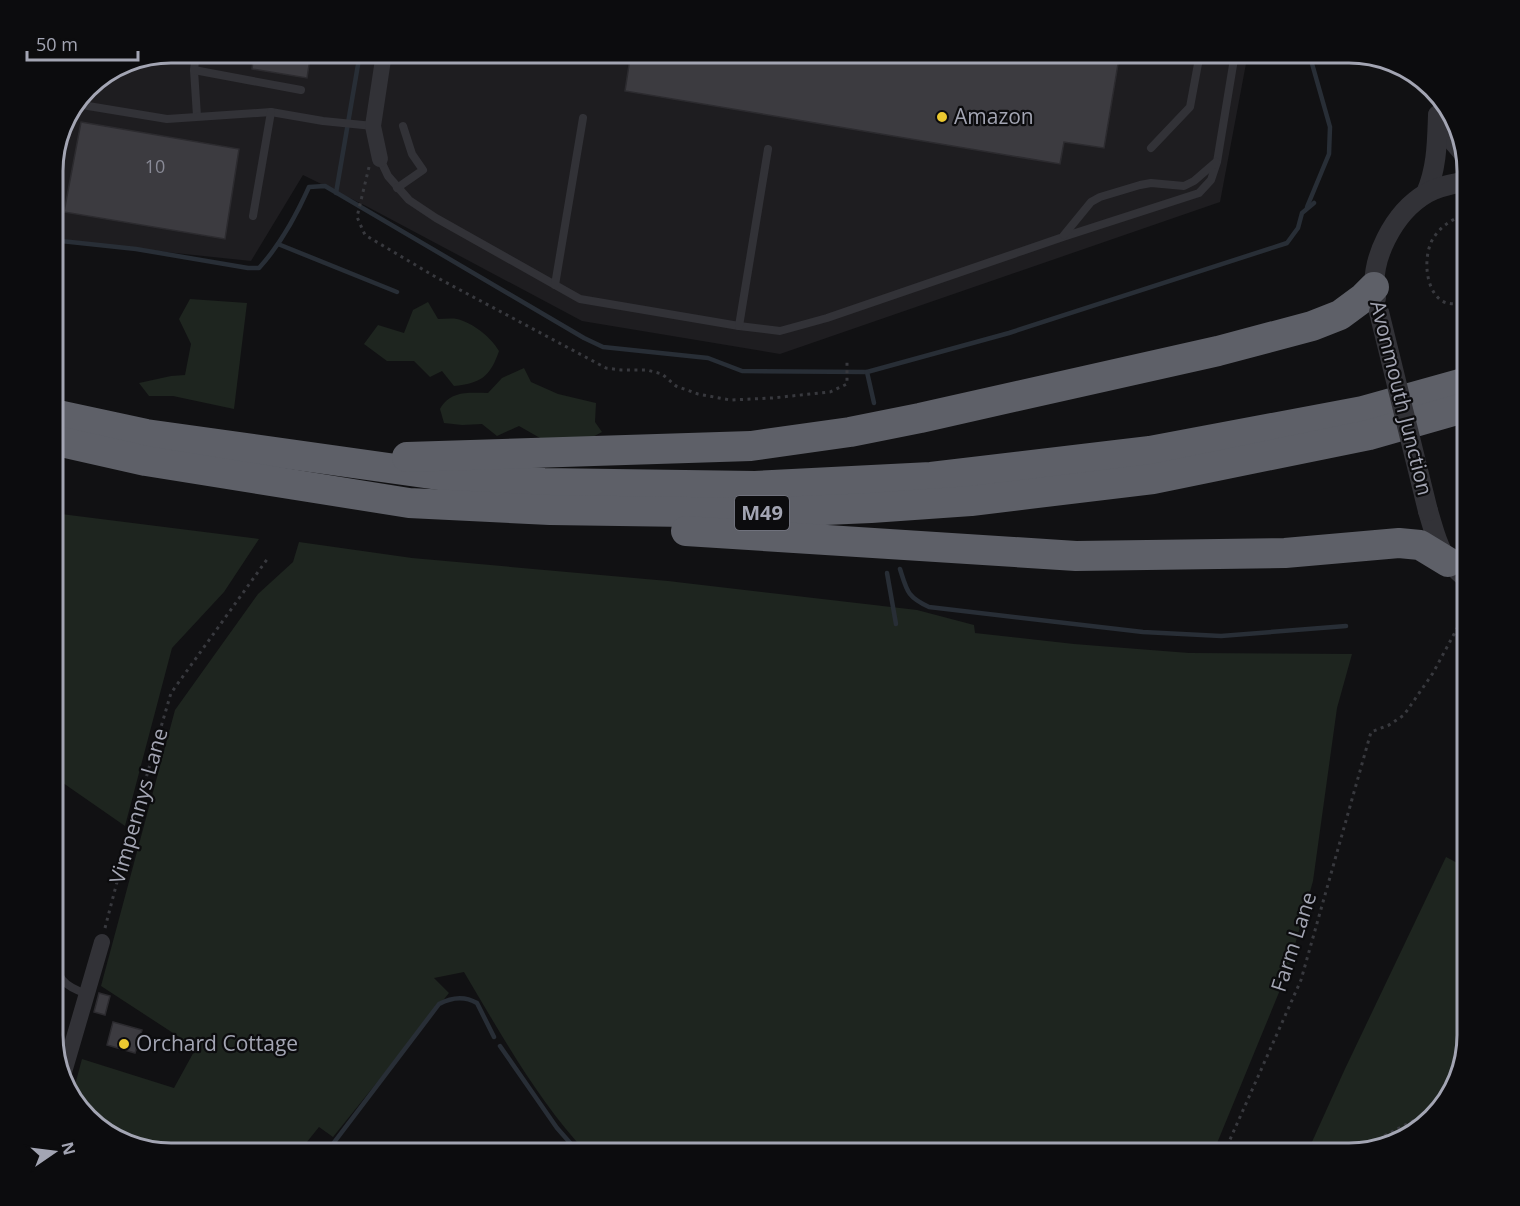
<svg xmlns="http://www.w3.org/2000/svg" width="1520" height="1206" font-family="'Open Sans',sans-serif">
<style>
.built{fill:#1e1d20}
.green{fill:#1e251f}
.lines{fill:none;stroke-linecap:round;stroke-linejoin:round}
.stream{stroke:#282e36;stroke-width:4.5}
.building{fill:#3c3b40;stroke:#2c2b2f;stroke-width:1.5}
.path{stroke:#38393e;stroke-width:3;stroke-dasharray:3 4.5;stroke-linecap:butt}
.service{stroke:#323237;stroke-width:8}
.minor{stroke:#323237;stroke-width:16}
.tertiary{stroke:#323237;stroke-width:20}
.motorway{stroke:#5e6068;stroke-width:30}
.tertiary-bridge{stroke:#323237;stroke-width:20}
.poi-dot{fill:#ebc830;stroke:#0c0c0e;stroke-width:2}
.labels{text-anchor:middle;stroke-width:4.5;stroke-linejoin:round;paint-order:stroke}
.number-label{font-size:18px;fill:#898a96}
.shield{fill:#0c0c0e;stroke:#767782;stroke-width:1.5}
.shield-label{font-size:20px;font-weight:bold;fill:#a3a5b3}
.poi-label{font-size:21px;fill:#a3a5b3;stroke:#0c0c0e;text-anchor:start}
.street-label{font-size:21px;fill:#a3a5b3;stroke:#0c0c0e}
.rim{fill:none;stroke:#a3a5b3;stroke-width:3}
</style>
<rect width="100%" height="100%" fill="#111113"/>
<path class="built" d="M171,53H1248L1220,202L780,354L582,321L366,206L303,175L251,261L61,241L53,238V163L65,118L93,82L126,61Z"/>
<g class="green">
<path d="M190,299L247,303L234,409L173,396H149L139,383L171,376L185,375L191,344L179,319Z"/>
<path d="M428,302L438,319C444,319 451,318 457,319C473,323 491,337 499,351C490,377 481,383 454,386L442,371L430,377L414,361H387L364,344L378,325L404,333L413,310Z"/>
<path d="M524,368L531,382L558,394L596,403L595,422L602,432L587,440L547,442L519,426L497,436L482,424L462,425L444,423L440,409C451,390 469,393 488,393L502,378Z"/>
<path d="M53,513L259,539L224,592L172,648L125,826L53,776Z"/>
<path d="M299,542L412,558L668,581L917,610L974,625L975,633L1074,644L1189,653L1352,654L1337,708L1313,881L1287,973L1213,1153H587C537,1100 501,1034 464,972L434,978L449,993L333,1137L319,1127L298,1153H171L93,1124L72,1096L82,1059L174,1088L196,1048L101,986L175,710L258,594L293,562Z"/>
<path d="M1446,857L1467,868V1035L1438,1113L1401,1141L1349,1153H1307L1344,1071Z"/>
</g>
<g class="lines">
<g class="stream">
<path d="M336,193L360,53"/>
<path d="M1307,207L1329,154L1330,127L1309,53"/>
<path d="M53,238L61,241L136,249L248,268H259C281,244 296,216 309,187L325,186L584,338L603,347L708,358L742,371L867,372L1009,333L1287,243L1298,228L1302,213L1314,203"/>
<path d="M278,244L397,292"/>
<path d="M867,372L874,403"/>
<path d="M900,569C907,591 907,597 929,607L1143,632L1221,636L1346,626"/>
<path d="M887,573L896,624"/>
<path d="M500,1046L557,1128L579,1153"/>
<path d="M326,1153L439,1004C452,997 465,996 477,1003L494,1037"/>
</g>
</g>
<g class="building">
<path d="M254,52H311L307,78L252,69Z"/>
<path d="M631,52H1120L1104,148L1064,142L1060,164L625,91Z"/>
<path d="M81,122L239,149L225,239L64,212Z"/>
<path d="M99,993L110,996L105,1015L94,1012Z"/>
<path d="M113,1022L142,1030L135,1053L107,1045Z"/>
</g>
<g class="lines">
<g class="path">
<path d="M369,167L357,217L365,235L434,276L606,368L621,370H647L662,374L676,386L698,394L730,400L772,398L830,392L847,384V361"/>
<path d="M1467,301L1465,303C1457,304 1449,305 1442,301C1424,289 1423,253 1434,237C1442,225 1454,218 1467,214"/>
<path d="M105,928L129,836L171,693L268,558"/>
<path d="M1228,1144L1248,1153"/>
<path d="M1224,1153L1301,980L1371,732L1389,725L1404,715L1433,673L1467,610"/>
<path d="M1351,1153L1440,1107"/>
</g>
<g class="service">
<path d="M196,53L194,70L197,116"/>
<path d="M194,70L301,90"/>
<path d="M76,104L167,119L271,112L323,121L373,126"/>
<path d="M1151,148L1190,107L1200,53"/>
<path d="M380,159L388,176L409,200L436,218L580,299L739,326L780,331L827,318L1063,237L1199,193L1211,180L1217,162L1235,53"/>
<path d="M397,188L423,170L412,154L403,126"/>
<path d="M253,216L271,112"/>
<path d="M1064,235L1091,202L1100,197L1140,185L1151,183L1184,186L1194,181L1216,162"/>
<path d="M555,285L583,118"/>
<path d="M739,326L768,149"/>
<path d="M53,954C57,978 63,986 87,994"/>
</g>
<g class="minor">
<path d="M380,159L373,126L384,53"/>
<path d="M62,1079L102,942"/>
</g>
<g class="tertiary">
<path d="M1438,115L1452,140L1464,154"/>
<path d="M1426,193C1437,168 1437,142 1438,115"/>
<path d="M1376,298C1368,261 1394,212 1427,193C1439,186 1453,184 1467,181"/>
<path d="M1428,511C1439,547 1438,554 1467,579"/>
</g>
<g class="motorway">
<path d="M53,414L146,434L460,478L544,483L755,486L931,477L1150,451L1363,411L1467,382"/>
<path d="M53,440L146,461L409,503L550,510L757,513L871,508L971,501L1153,479L1369,435L1467,407"/>
<path d="M407,457L751,446L850,432L920,418L1218,351L1312,326L1340,315L1363,298L1374,287"/>
<path d="M686,531L1076,556L1285,553L1399,543L1420,545L1448,562"/>
</g>
<path class="tertiary-bridge" d="M1379,312L1428,511"/>
</g>
<g class="poi-dot">
<circle cx="942" cy="117" r="6"/>
<circle cx="124" cy="1044" r="6"/>
</g>
<g class="labels">
<g class="number-label">
<text x="155" y="173">10</text>
</g>
<rect class="shield" x="735" y="496" width="54" height="34" rx="4.5"/>
<g class="shield-label">
<text x="762" y="520">M49</text>
</g>
<g class="poi-label">
<text x="954" y="124">Amazon</text>
<text x="136" y="1051">Orchard Cottage</text>
</g>
<g class="street-label">
<text transform="translate(1401 398) rotate(76)" y="7">Avonmouth Junction</text>
<text transform="translate(139 806) rotate(-74)" y="7">Vimpennys Lane</text>
<text transform="translate(1294 942) rotate(-72)" y="7">Farm Lane</text>
</g>
</g>
<path d="M0 0H1520V1206H0ZM171 63H1349A108 108 0 0 1 1457 171V1035A108 108 0 0 1 1349 1143H171A108 108 0 0 1 63 1035V171A108 108 0 0 1 171 63Z" fill="#0c0c0e" fill-rule="evenodd"/>
<path class="rim" d="M171 63H1349A108 108 0 0 1 1457 171V1035A108 108 0 0 1 1349 1143H171A108 108 0 0 1 63 1035V171A108 108 0 0 1 171 63Z"/>
<g transform="translate(54 1152) rotate(76)" stroke="#0c0c0e" stroke-width="4.5" paint-order="stroke">
<path d="M0-4.5L10 22L0 15L-10 22Z" fill="#a3a5b3"/>
<text y="-9" font-size="16" font-weight="bold" text-anchor="middle" fill="#a3a5b3">N</text>
</g>
<path d="M27 51v9h111v-9" fill="none" stroke="#a3a5b3" stroke-width="3"/>
<text x="36" y="51" font-size="18" fill="#a3a5b3" stroke="#0c0c0e" stroke-width="4.5" paint-order="stroke">50 m</text>
</svg>
